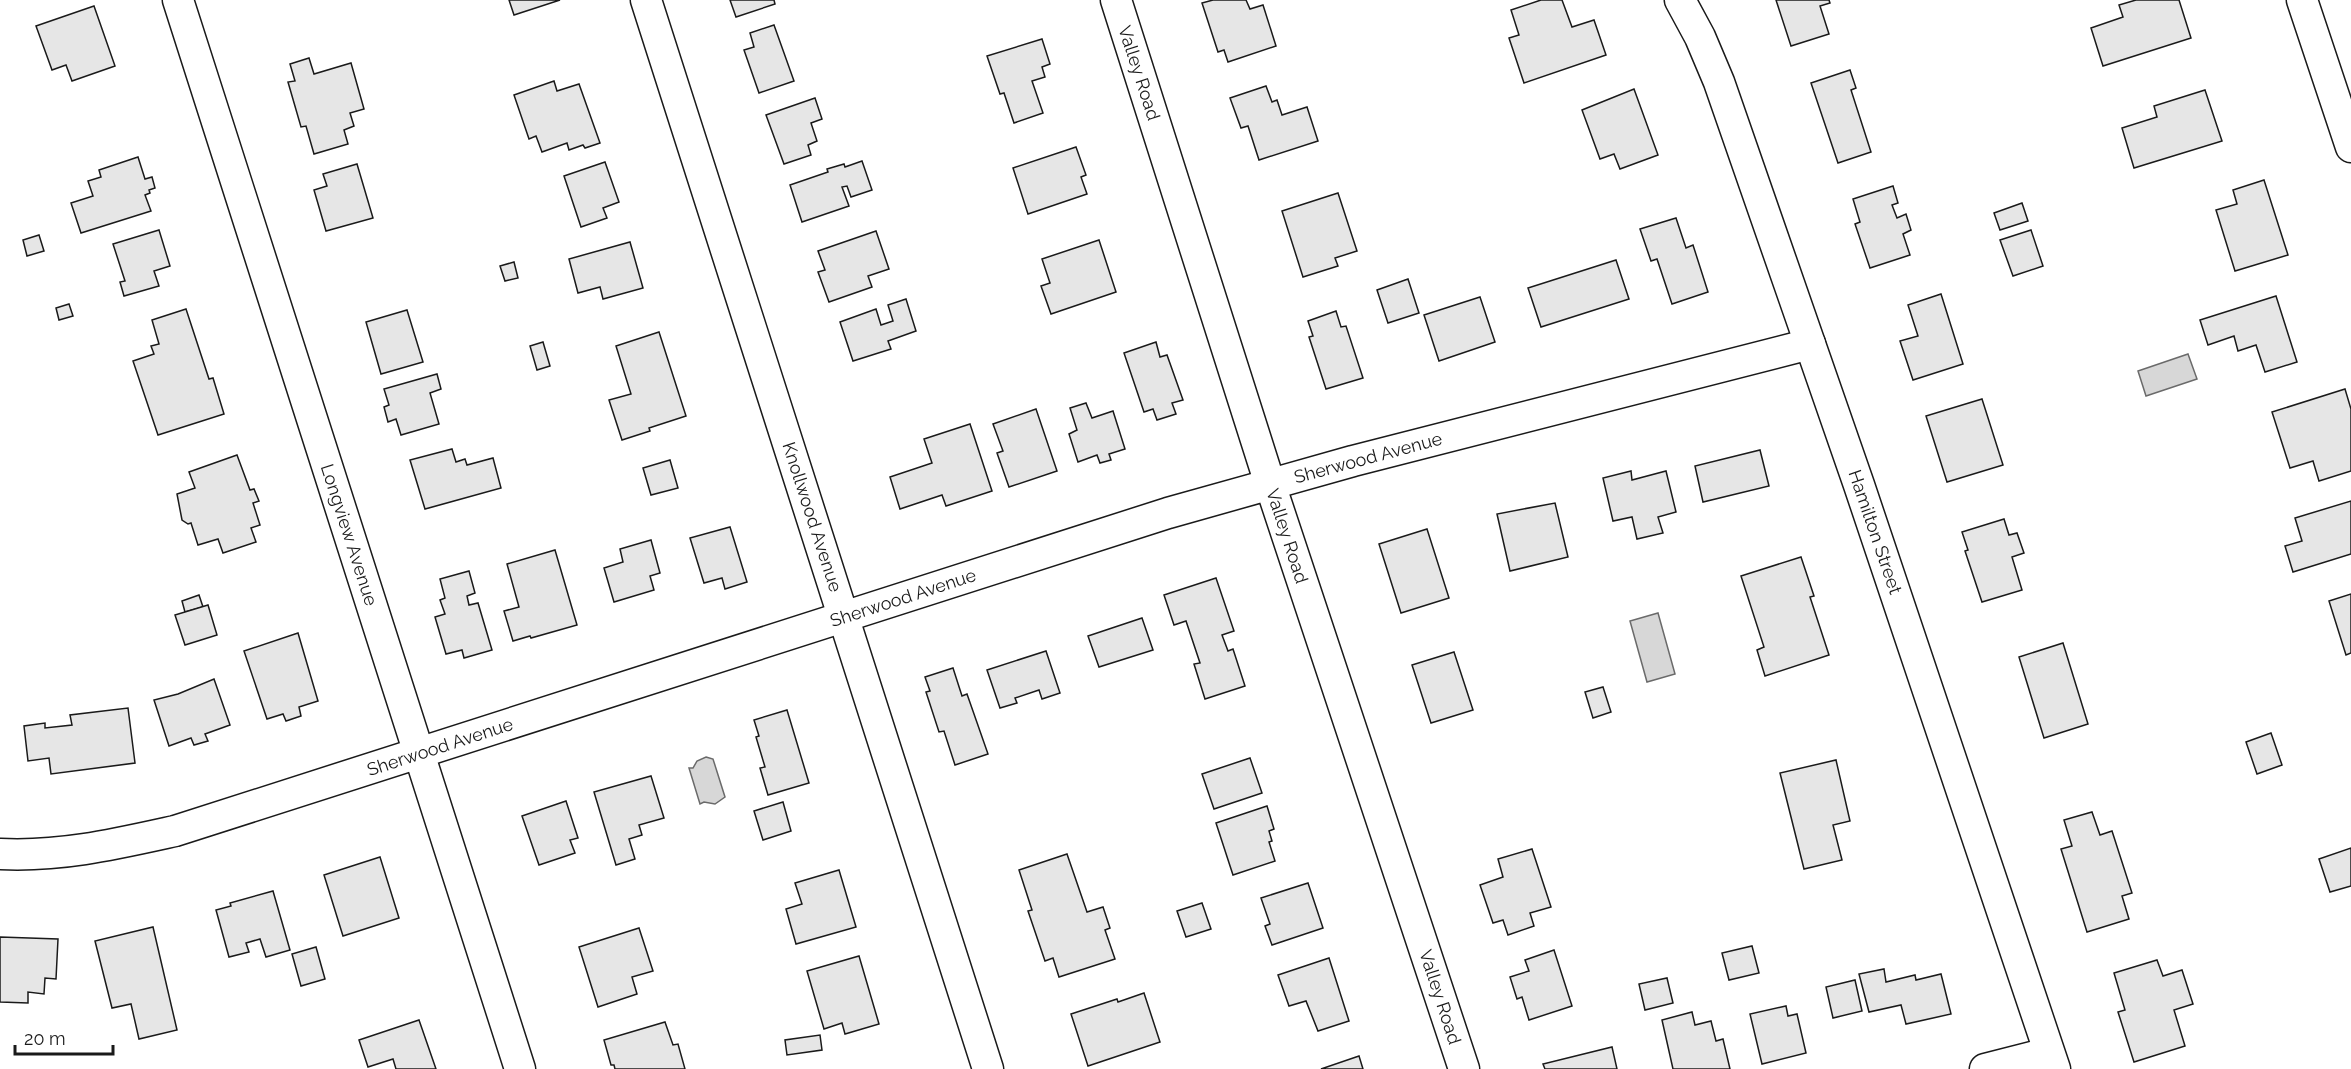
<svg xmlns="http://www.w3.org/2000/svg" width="2351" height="1069" font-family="Raleway,sans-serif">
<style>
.water{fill:#d7d7d7;stroke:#6a6a6a;stroke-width:1.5}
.building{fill:#e6e6e6;stroke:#1a1a1a;stroke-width:1.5}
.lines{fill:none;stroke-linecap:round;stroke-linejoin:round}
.minor-casing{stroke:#1a1a1a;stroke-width:33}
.minor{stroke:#fff;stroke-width:30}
.labels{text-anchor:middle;stroke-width:4.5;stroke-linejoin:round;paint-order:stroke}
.street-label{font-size:18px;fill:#1a1a1a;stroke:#fff}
</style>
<rect width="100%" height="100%" fill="#fff"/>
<g class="water">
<path d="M2188,354L2197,379L2146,396L2138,371Z"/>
<path d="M1658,613L1675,674L1647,682L1630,621Z"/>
<path d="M706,757L713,759L725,797L715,804L704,802L700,804L689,768H693L697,761Z"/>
</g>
<g class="building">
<path d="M509,0H560L514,15Z"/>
<path d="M730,0H774L775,4L736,17Z"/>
<path d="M1213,0H1246L1250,9L1263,5L1276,46L1228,62L1224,50L1218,52L1202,3Z"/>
<path d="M1541,0H1562L1572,27L1594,20L1606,55L1524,83L1509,38L1519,35L1511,10Z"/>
<path d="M1776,0H1829L1830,3L1820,6L1829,34L1791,46Z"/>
<path d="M2136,0H2179L2191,38L2103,66L2091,28L2123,17L2119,5Z"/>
<path d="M94,6L115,66L72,81L66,65L52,70L36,26Z"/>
<path d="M774,25L794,81L759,93L744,50L754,47L750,33Z"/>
<path d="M1042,39L1050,64L1042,67L1045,77L1032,81L1043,113L1014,123L1004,93L1000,94L987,56Z"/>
<path d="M309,58L314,74L351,63L364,109L350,113L354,126L344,130L348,144L314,154L306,126L301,127L288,82L295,81L290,64Z"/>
<path d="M1850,70L1856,88L1851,90L1871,152L1838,163L1811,83Z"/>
<path d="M554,81L557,91L579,84L600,143L585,148L583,145L569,150L567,143L542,152L536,136L529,139L514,95Z"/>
<path d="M1266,86L1272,102L1277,100L1282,115L1307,107L1318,141L1259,160L1248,126L1241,128L1230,98Z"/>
<path d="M1634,89L1658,155L1620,169L1614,154L1600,159L1582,110Z"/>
<path d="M2205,90L2222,141L2134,168L2122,128L2157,117L2154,106Z"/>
<path d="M815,98L822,119L811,123L817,141L808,145L811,155L784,164L766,115Z"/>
<path d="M1076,147L1086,175L1081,177L1087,194L1028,214L1013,168Z"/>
<path d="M138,157L145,179L152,177L155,188L149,190L150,193L145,195L151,211L81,233L71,203L93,196L88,181L101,177L99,170Z"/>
<path d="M862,161L872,190L851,197L847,186L842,187L849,206L802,222L790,185L828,172L827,169L844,164L845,167Z"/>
<path d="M605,162L619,202L603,208L607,218L581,227L564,176Z"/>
<path d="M357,164L373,218L326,231L314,190L327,186L323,174Z"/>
<path d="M2264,180L2288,255L2235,271L2216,210L2237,204L2233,190Z"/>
<path d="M1893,186L1898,203L1892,205L1897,218L1906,214L1911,230L1903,234L1910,255L1870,268L1855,224L1860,222L1853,199Z"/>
<path d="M1338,193L1357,251L1335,258L1338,266L1303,277L1282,211Z"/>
<path d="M2022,203L2028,221L2000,230L1994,213Z"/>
<path d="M1676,218L1686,248L1693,245L1708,292L1672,304L1657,259L1651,261L1640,229Z"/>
<path d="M159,230L170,266L154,271L159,286L124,296L120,282L125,281L113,244Z"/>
<path d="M2031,230L2043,266L2013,276L2000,240Z"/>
<path d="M876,231L889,269L868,276L872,287L829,302L818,272L825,270L818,251Z"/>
<path d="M39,235L44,251L27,256L23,240Z"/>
<path d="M1099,240L1116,292L1051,314L1041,286L1050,283L1042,259Z"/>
<path d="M630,242L643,288L603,299L600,287L578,293L569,259Z"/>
<path d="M1616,260L1629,299L1541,327L1528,288Z"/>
<path d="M514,262L518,278L505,281L500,266Z"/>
<path d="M1408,279L1419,313L1388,323L1377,290Z"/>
<path d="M1941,294L1963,364L1913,380L1900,341L1918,336L1908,305Z"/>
<path d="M2276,296L2297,362L2265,372L2256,345L2238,351L2234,336L2208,345L2200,320Z"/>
<path d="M1480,297L1495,342L1439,361L1424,315Z"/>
<path d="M906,299L916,331L888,341L891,349L853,361L840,322L876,309L881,325L893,321L888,305Z"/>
<path d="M69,304L73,316L59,320L56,308Z"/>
<path d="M186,309L209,379L213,378L224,414L158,435L133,361L154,354L151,346L159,344L152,320Z"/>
<path d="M407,310L423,362L381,374L366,322Z"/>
<path d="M1336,311L1341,327L1346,326L1363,378L1326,389L1309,337L1313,336L1308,321Z"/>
<path d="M659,332L686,416L649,428L650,431L622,440L609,400L631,394L616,346Z"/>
<path d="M543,342L550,366L537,370L530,346Z"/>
<path d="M1156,342L1160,357L1167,355L1183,400L1172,403L1176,414L1157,420L1153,409L1144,412L1124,353Z"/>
<path d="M437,374L441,389L430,393L439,424L401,435L396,419L388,422L384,407L389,405L384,389Z"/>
<path d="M2345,389L2351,409V471L2319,481L2313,461L2290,468L2272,412Z"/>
<path d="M1982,399L2003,465L1947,482L1926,416Z"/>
<path d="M1086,403L1092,418L1113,411L1125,449L1109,454L1111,460L1100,463L1097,455L1078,462L1069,434L1077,430L1070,408Z"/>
<path d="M1036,409L1057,471L1009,487L997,453L1003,451L993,424Z"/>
<path d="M970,424L992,491L946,506L942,495L900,509L890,477L932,463L924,439Z"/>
<path d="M452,449L456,462L465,459L467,465L493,458L501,488L425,509L410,460Z"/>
<path d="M1760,450L1769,486L1703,502L1695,466Z"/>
<path d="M237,455L250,490L254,489L259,501L253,503L260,525L251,528L256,542L223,553L218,539L198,545L191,523L188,524L182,520L177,494L195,488L189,472Z"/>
<path d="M670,460L678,488L651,495L643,468Z"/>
<path d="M1631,471L1632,480L1666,471L1676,512L1658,517L1663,533L1637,539L1632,517L1613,521L1603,478Z"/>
<path d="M2351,501V554L2293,572L2285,546L2302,541L2295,518Z"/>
<path d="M1555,503L1568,557L1510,571L1497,514Z"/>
<path d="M2004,519L2009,535L2017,533L2024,553L2012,557L2022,590L1982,602L1965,551L1968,550L1962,532Z"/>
<path d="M730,527L747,582L725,589L722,578L704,583L690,538Z"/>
<path d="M1427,529L1449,598L1401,613L1379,544Z"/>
<path d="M651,540L660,573L650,576L654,590L614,602L604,568L623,562L620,549Z"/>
<path d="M555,550L577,625L531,638L530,636L513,641L504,611L519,607L507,564Z"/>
<path d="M1801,557L1814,596L1810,597L1829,655L1765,676L1757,650L1764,647L1741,576Z"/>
<path d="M469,571L475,593L467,596L469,605L478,603L492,650L464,658L462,650L446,654L435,617L445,614L440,600L445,598L440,579Z"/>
<path d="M1216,578L1234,631L1222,635L1228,651L1233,649L1245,686L1205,699L1194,664L1200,663L1186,621L1174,625L1164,595Z"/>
<path d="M2351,594V653L2346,655L2329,601Z"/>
<path d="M199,595L203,607L185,612L182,601Z"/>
<path d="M208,605L217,635L185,645L175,615Z"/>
<path d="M1142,618L1153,650L1099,667L1088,636Z"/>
<path d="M298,633L318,701L299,707L301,716L286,721L283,714L267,719L244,651Z"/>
<path d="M2063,643L2088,724L2044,738L2019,657Z"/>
<path d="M1046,651L1060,693L1042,699L1039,690L1015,698L1017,703L1000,708L987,670Z"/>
<path d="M1454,652L1473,710L1431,723L1412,665Z"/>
<path d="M953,668L962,696L967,694L988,754L955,765L944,731L939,732L926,692L930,691L925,677Z"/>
<path d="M214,679L230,725L205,734L208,741L194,745L191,738L169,746L154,700L178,694Z"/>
<path d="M1603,687L1611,712L1593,718L1585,692Z"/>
<path d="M128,708L135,763L51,774L49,758L28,761L24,726L45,723V728L72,725L70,715Z"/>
<path d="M787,710L809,783L768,795L760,768L765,767L756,737L759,736L754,720Z"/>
<path d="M2271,733L2282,765L2257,774L2246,742Z"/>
<path d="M1250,758L1262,793L1214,809L1202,774Z"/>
<path d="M1836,760L1850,821L1833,825L1842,860L1804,869L1780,773Z"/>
<path d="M651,776L664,818L639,825L642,835L629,839L635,859L616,865L594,792Z"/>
<path d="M566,801L578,838L570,840L575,853L539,865L522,816Z"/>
<path d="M783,802L791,831L763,840L754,811Z"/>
<path d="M1267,806L1274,829L1269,831L1272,841L1269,842L1275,861L1233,875L1216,823Z"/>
<path d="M2092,812L2100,835L2112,831L2132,893L2122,896L2129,919L2087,932L2061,849L2072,846L2064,820Z"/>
<path d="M2351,848V886L2330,892L2319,859Z"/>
<path d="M1532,849L1551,907L1530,913L1534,926L1508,935L1503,920L1493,923L1480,885L1503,877L1498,859Z"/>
<path d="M1067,854L1087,912L1103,907L1110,928L1105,930L1115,959L1059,977L1053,958L1045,961L1028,911L1032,910L1019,870Z"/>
<path d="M380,857L399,918L343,936L324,875Z"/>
<path d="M839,870L856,927L796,944L786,909L802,904L795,883Z"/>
<path d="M1308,883L1323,928L1272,945L1265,926L1270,924L1261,898Z"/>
<path d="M273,891L290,950L266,957L260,939L246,943L249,952L229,957L216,910L231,906L230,903Z"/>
<path d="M1202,903L1211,929L1186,937L1177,911Z"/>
<path d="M153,927L177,1030L139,1039L131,1004L112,1008L95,941Z"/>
<path d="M639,928L653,971L632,977L637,994L598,1007L579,947Z"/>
<path d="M0,937L58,939L56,979L45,978L44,994L28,992V1003L0,1002Z"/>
<path d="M1752,946L1759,973L1729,980L1722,953Z"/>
<path d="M316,947L325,979L301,986L292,954Z"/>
<path d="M1554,950L1572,1006L1529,1020L1522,997L1517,999L1510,977L1529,971L1525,960Z"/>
<path d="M859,956L879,1024L845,1034L842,1023L824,1029L807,971Z"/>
<path d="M1329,958L1349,1021L1318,1031L1306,1001L1289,1006L1278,975Z"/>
<path d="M2157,960L2163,976L2182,970L2193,1004L2174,1010L2185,1046L2134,1062L2118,1012L2125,1010L2114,973Z"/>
<path d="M1884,969L1886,982L1915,975L1916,980L1941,974L1951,1014L1906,1024L1901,1005L1869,1012L1859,974Z"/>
<path d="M1667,978L1673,1003L1645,1010L1639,984Z"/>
<path d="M1855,980L1862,1011L1833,1018L1826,987Z"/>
<path d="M1144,993L1160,1042L1088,1066L1071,1014L1117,999L1118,1002Z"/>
<path d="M1786,1006L1788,1016L1797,1014L1806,1053L1762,1064L1750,1014Z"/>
<path d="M1692,1012L1695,1025L1711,1021L1716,1041L1723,1039L1730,1069H1673L1662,1020Z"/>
<path d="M419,1020L436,1069H396L393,1059L368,1067L359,1040Z"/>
<path d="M665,1022L673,1045L678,1044L685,1069H615L614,1065H611L604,1040Z"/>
<path d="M820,1035L822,1050L787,1055L785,1040Z"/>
<path d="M1612,1047L1617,1069H1545L1543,1064Z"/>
<path d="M1359,1056L1363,1069H1321Z"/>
</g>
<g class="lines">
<g class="minor-casing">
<g id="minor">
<path d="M178,0L520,1069"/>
<path d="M646,0L988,1069"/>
<path d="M1116,0L1270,484L1464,1069"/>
<path d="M1680,0L1700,37L1719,82L1859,485L2055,1069"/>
<path d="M2302,0L2351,147"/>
<path d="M0,854C61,857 116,844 175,831L1168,513L1353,461L1810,344"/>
<path d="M1985,1069L2048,1053"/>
</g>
</g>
<use href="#minor" class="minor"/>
</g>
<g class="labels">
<g class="street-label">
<text transform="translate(1139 73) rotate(72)" y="6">Valley Road</text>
<text transform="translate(1368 458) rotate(-15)" y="6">Sherwood Avenue</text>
<text transform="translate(812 517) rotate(72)" y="6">Knollwood Avenue</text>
<text transform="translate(1875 532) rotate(71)" y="6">Hamilton Street</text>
<text transform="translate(349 535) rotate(72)" y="6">Longview Avenue</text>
<text transform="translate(1287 536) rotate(72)" y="6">Valley Road</text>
<text transform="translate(903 598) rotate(-18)" y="6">Sherwood Avenue</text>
<text transform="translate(440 747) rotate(-18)" y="6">Sherwood Avenue</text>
<text transform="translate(1440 997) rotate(72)" y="6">Valley Road</text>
</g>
</g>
<path d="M15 1045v9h98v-9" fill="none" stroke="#1a1a1a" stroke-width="3"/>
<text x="24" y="1045" font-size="18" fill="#1a1a1a" stroke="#ffffff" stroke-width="4.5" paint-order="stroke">20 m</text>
</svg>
